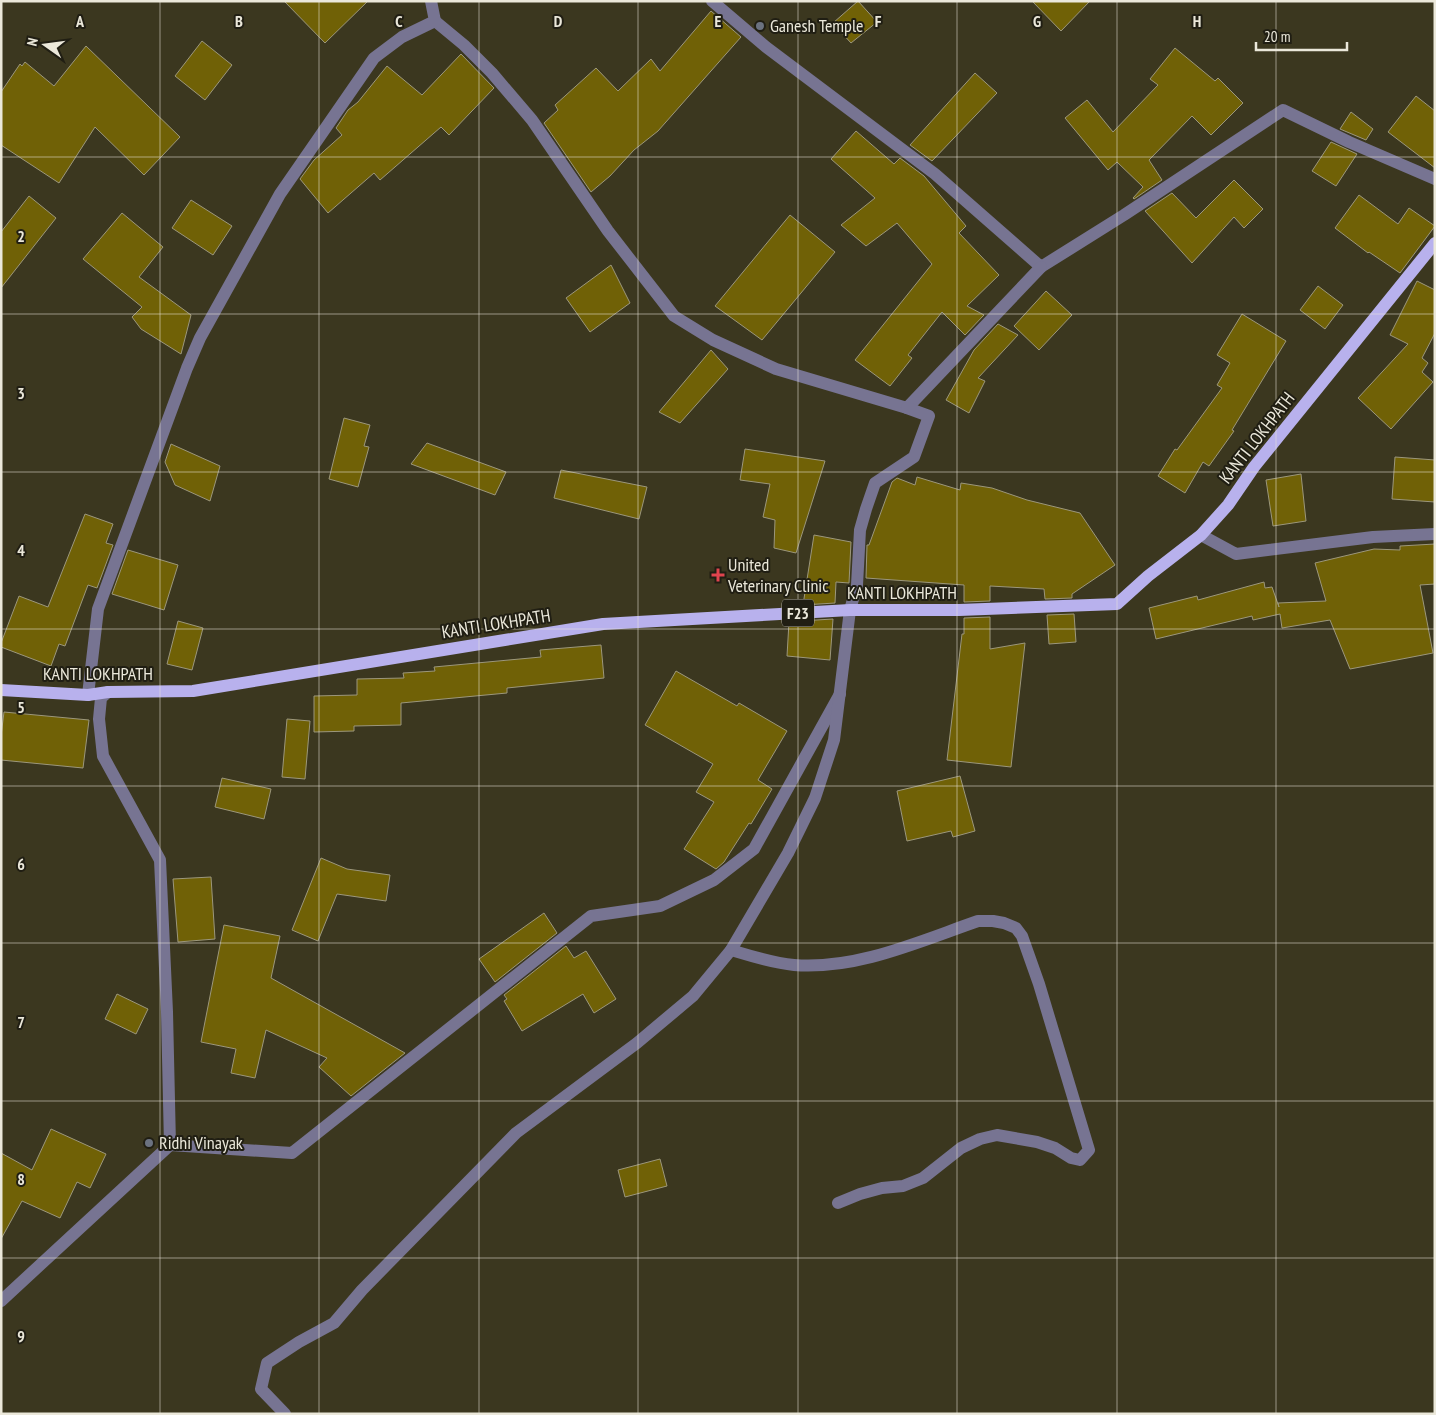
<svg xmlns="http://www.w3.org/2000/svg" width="1436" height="1415" font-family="'PT Sans Narrow',sans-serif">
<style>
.building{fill:#706106;stroke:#9c977c}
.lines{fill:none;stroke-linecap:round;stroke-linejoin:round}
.minor{stroke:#777492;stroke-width:12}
.major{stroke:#b8b1ed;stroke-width:12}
.grid{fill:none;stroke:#ebe8da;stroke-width:1;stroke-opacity:0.55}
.worship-dot{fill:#6b7280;stroke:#201e13;stroke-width:2}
.health-dot{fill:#e0444e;stroke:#201e13;stroke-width:2}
.labels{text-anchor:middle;stroke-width:4;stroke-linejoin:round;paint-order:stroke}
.shield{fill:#201e13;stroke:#aeab9e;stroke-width:1}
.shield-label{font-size:16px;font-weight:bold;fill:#ebe8da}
.poi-label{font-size:18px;fill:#ebe8da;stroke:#201e13;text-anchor:start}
.street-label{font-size:18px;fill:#ebe8da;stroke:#201e13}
.grid-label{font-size:16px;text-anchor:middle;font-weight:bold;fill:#ebe8da;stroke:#201e13;stroke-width:4;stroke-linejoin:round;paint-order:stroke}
</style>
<rect width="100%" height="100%" fill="#3b371f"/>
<g class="building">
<path d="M284,1H368L325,43Z"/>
<path d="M858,1L877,22L851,43L833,23Z"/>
<path d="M1032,1H1090L1061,31Z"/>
<path d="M711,11L741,37L658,131L634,150L610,176L591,192L544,123L558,110L555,105L596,68L618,91L651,59L660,71Z"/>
<path d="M202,41L232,65L205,100L175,76Z"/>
<path d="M86,46L180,137L144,175L95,127L59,183L1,145V92L20,64L22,66L25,62L54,86Z"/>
<path d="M1175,48L1215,81L1218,78L1243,103L1211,135L1192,116L1149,160L1162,180L1134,199L1133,198L1143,187L1117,162L1108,170L1065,118L1087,100L1113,132L1158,85L1150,79Z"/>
<path d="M461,54L494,88L449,135L441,127L380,180L374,173L328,213L300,179L314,160L342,135L336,128L348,110L358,102L387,66L422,95Z"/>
<path d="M975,73L997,93L932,161L910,145Z"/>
<path d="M1416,96L1435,111V168L1388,132Z"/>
<path d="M1351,112L1373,129L1366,140L1340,129Z"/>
<path d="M856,131L894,164L900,158L924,176L966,226L959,233L999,275L967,306L984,315L965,335L942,312L908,355L912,358L890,386L855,360L932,264L897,223L866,246L841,225L875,198L831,159Z"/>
<path d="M1331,142L1357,154L1336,186L1312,171Z"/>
<path d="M1234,180L1263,209L1244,228L1234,217L1192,263L1145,211L1172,193L1196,218Z"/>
<path d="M1359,195L1398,224L1409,208L1435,226L1400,273L1369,252L1368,253L1335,228Z"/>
<path d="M29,196L56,218L1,288V232Z"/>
<path d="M191,200L232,226L213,255L172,228Z"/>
<path d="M122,213L163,247L139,277L191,315L181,354L141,329L132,317L142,307L83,259Z"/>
<path d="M790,215L835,252L762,340L715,306Z"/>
<path d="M611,265L630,303L590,332L566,298Z"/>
<path d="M1417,281L1435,290V333L1422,358L1428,363L1422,372L1433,382L1391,429L1358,398L1408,344L1390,335Z"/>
<path d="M1318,286L1343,305L1325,329L1300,310Z"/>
<path d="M1046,291L1072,315L1039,350L1014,326Z"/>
<path d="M1242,314L1286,341L1232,430L1234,431L1209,466L1203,462L1185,493L1158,476L1175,449L1177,450L1222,388L1217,385L1230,363L1217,355Z"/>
<path d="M998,324L1018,335L978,378L985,381L969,413L946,400L974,350Z"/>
<path d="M711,350L728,369L680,423L659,412Z"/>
<path d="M344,418L370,425L364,446L369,447L358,487L329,479Z"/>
<path d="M427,443L506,472L495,495L411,464Z"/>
<path d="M171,444L220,466L210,501L175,485L165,462Z"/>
<path d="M745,449L825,461L796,553L774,548L775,520L763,517L770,484L740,480Z"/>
<path d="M1395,457L1435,460V502L1392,499Z"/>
<path d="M561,470L647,487L639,519L554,498Z"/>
<path d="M1301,474L1306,521L1273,526L1266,480Z"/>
<path d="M917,477L960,490L961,483L992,488L1027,500L1080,513L1115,565L1072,594V598L1045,599L1044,589L990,586V601L964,602V585L866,578L867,545H869L892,482L897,478L915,485Z"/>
<path d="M85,514L113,524L106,543L113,545L97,588L88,585L65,646L59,644L51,666L1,647V643L19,596L48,607Z"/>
<path d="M814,535L851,542L849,583L836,582L835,603L803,605Z"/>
<path d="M1435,544V584L1420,585L1433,653L1350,669L1330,620L1282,628L1280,614L1253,620L1252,616L1156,639L1149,608L1197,596L1198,600L1264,582L1265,588L1272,587L1279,607L1278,603L1326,601L1315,563L1374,549L1400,550V546Z"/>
<path d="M128,550L178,565L164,610L112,594Z"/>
<path d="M1074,614L1076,642L1049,644L1047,615Z"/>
<path d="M990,617V649L1025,643L1011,767L947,760L962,634H964V618Z"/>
<path d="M833,619L830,660L787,656L789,622L799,623L800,621Z"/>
<path d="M178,621L203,628L192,670L167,664Z"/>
<path d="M601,645L604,678L507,688V693L401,703V725L354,726V731L314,732V696L357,695V679L404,678L403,673L435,671L434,667L541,657L540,650Z"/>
<path d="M676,671L737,706L739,703L787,731L758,780L772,789L751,824L749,823L724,862L716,869L684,849L714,802L696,792L713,764L645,725Z"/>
<path d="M4,712L89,720L83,768L1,760V736Z"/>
<path d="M287,719L310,721L305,779L282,777Z"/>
<path d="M960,776L975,831L953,837L951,831L907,841L897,791Z"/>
<path d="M222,778L271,789L264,819L215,807Z"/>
<path d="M321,858L347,869L390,875L386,901L337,894L318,941L292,930Z"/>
<path d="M211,877L215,939L178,942L173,879Z"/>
<path d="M544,913L557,933L495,982L479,959Z"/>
<path d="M224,925L280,936L271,978L405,1053L351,1096L319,1067L327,1058L266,1030L255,1078L231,1073L236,1049L201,1042Z"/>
<path d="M566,946L574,958L586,951L616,999L594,1013L583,994L522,1031L504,1001L507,999L504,995Z"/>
<path d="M117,994L148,1009L136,1034L105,1019Z"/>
<path d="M51,1129L106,1154L90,1188L77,1182L60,1218L22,1201L1,1239V1153L32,1170Z"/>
<path d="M660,1159L667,1186L625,1197L618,1170Z"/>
</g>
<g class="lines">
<g class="minor">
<path d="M712,1L766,47L935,174L1041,267L1124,215L1283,110L1349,142L1435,179"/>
<path d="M435,21L464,45L492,73L532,120L608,231L674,316L713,340L776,369L907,408L1041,267"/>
<path d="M1201,535L1236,554L1373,537L1435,534"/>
<path d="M108,692L101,698L99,719L103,756L160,860L167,1012L170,1145L292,1153L591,916L660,906L714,880L754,849L840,694"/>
<path d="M88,695L98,609L187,368L200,338L280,194L374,58L402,37L435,21L431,1"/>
<path d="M731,950C751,956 772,963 794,965C857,970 920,941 978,921H993L1004,923L1016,928L1022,936L1039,984L1089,1150L1080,1160L1071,1158L1055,1148L1037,1142L997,1135L980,1139L961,1148L923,1178L903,1186L882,1188L860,1194L838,1203"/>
<path d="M1,1301L170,1145"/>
<path d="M285,1414L261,1389L267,1363L299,1342L334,1323L362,1290L516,1133L637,1043L693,996L731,950L788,853L815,798L834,740L850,610L857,585L860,530L866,509L875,483L914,457L929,416L907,408"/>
</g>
<path class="major" d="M1,690L88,695L108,692L193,691L603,624L850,610H959L1117,604L1148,576L1201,535L1228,505L1254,467L1435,243"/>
</g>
<path class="grid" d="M160,1V1414M319,1V1414M479,1V1414M638,1V1414M798,1V1414M957,1V1414M1117,1V1414M1276,1V1414M1,157H1435M1,314H1435M1,472H1435M1,629H1435M1,786H1435M1,943H1435M1,1101H1435M1,1258H1435"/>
<g class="worship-dot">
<circle cx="760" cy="26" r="5"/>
<circle cx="149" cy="1143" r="5"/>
</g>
<path class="health-dot" d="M715.5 567.5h5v5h5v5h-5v5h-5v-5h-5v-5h5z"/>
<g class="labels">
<rect class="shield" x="782" y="599.5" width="32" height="27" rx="4"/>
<g class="shield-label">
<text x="798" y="619">F23</text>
</g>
<g class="poi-label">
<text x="770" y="32">Ganesh Temple</text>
<text x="728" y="571">United<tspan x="728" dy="21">Veterinary Clinic</tspan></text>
<text x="159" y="1149">Ridhi Vinayak</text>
</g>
<g class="street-label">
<text transform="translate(1257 438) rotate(-52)" y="6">KANTI LOKHPATH</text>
<text x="902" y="599">KANTI LOKHPATH</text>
<text transform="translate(496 624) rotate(-9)" y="6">KANTI LOKHPATH</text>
<text x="98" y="680">KANTI LOKHPATH</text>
</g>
</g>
<g class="grid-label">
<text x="80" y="27">A</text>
<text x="239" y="27">B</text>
<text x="399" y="27">C</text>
<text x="558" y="27">D</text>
<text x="718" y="27">E</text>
<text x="878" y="27">F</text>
<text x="1037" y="27">G</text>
<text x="1197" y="27">H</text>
<text x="21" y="242">2</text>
<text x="21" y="399">3</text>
<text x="21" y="556">4</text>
<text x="21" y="713">5</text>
<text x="21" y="870">6</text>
<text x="21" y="1028">7</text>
<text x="21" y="1185">8</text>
<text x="21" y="1342">9</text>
</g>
<rect width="1436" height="1415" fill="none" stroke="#ebe8da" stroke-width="5"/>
<g transform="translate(45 45) rotate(284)" stroke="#201e13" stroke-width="4" paint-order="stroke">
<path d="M0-4L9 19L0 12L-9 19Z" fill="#ebe8da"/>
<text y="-8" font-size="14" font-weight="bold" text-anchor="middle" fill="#ebe8da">N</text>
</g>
<path d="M1256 42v8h91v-8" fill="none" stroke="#ebe8da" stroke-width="2.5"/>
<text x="1264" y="42" font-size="15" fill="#ebe8da" stroke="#201e13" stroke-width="4" paint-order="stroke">20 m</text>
</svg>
